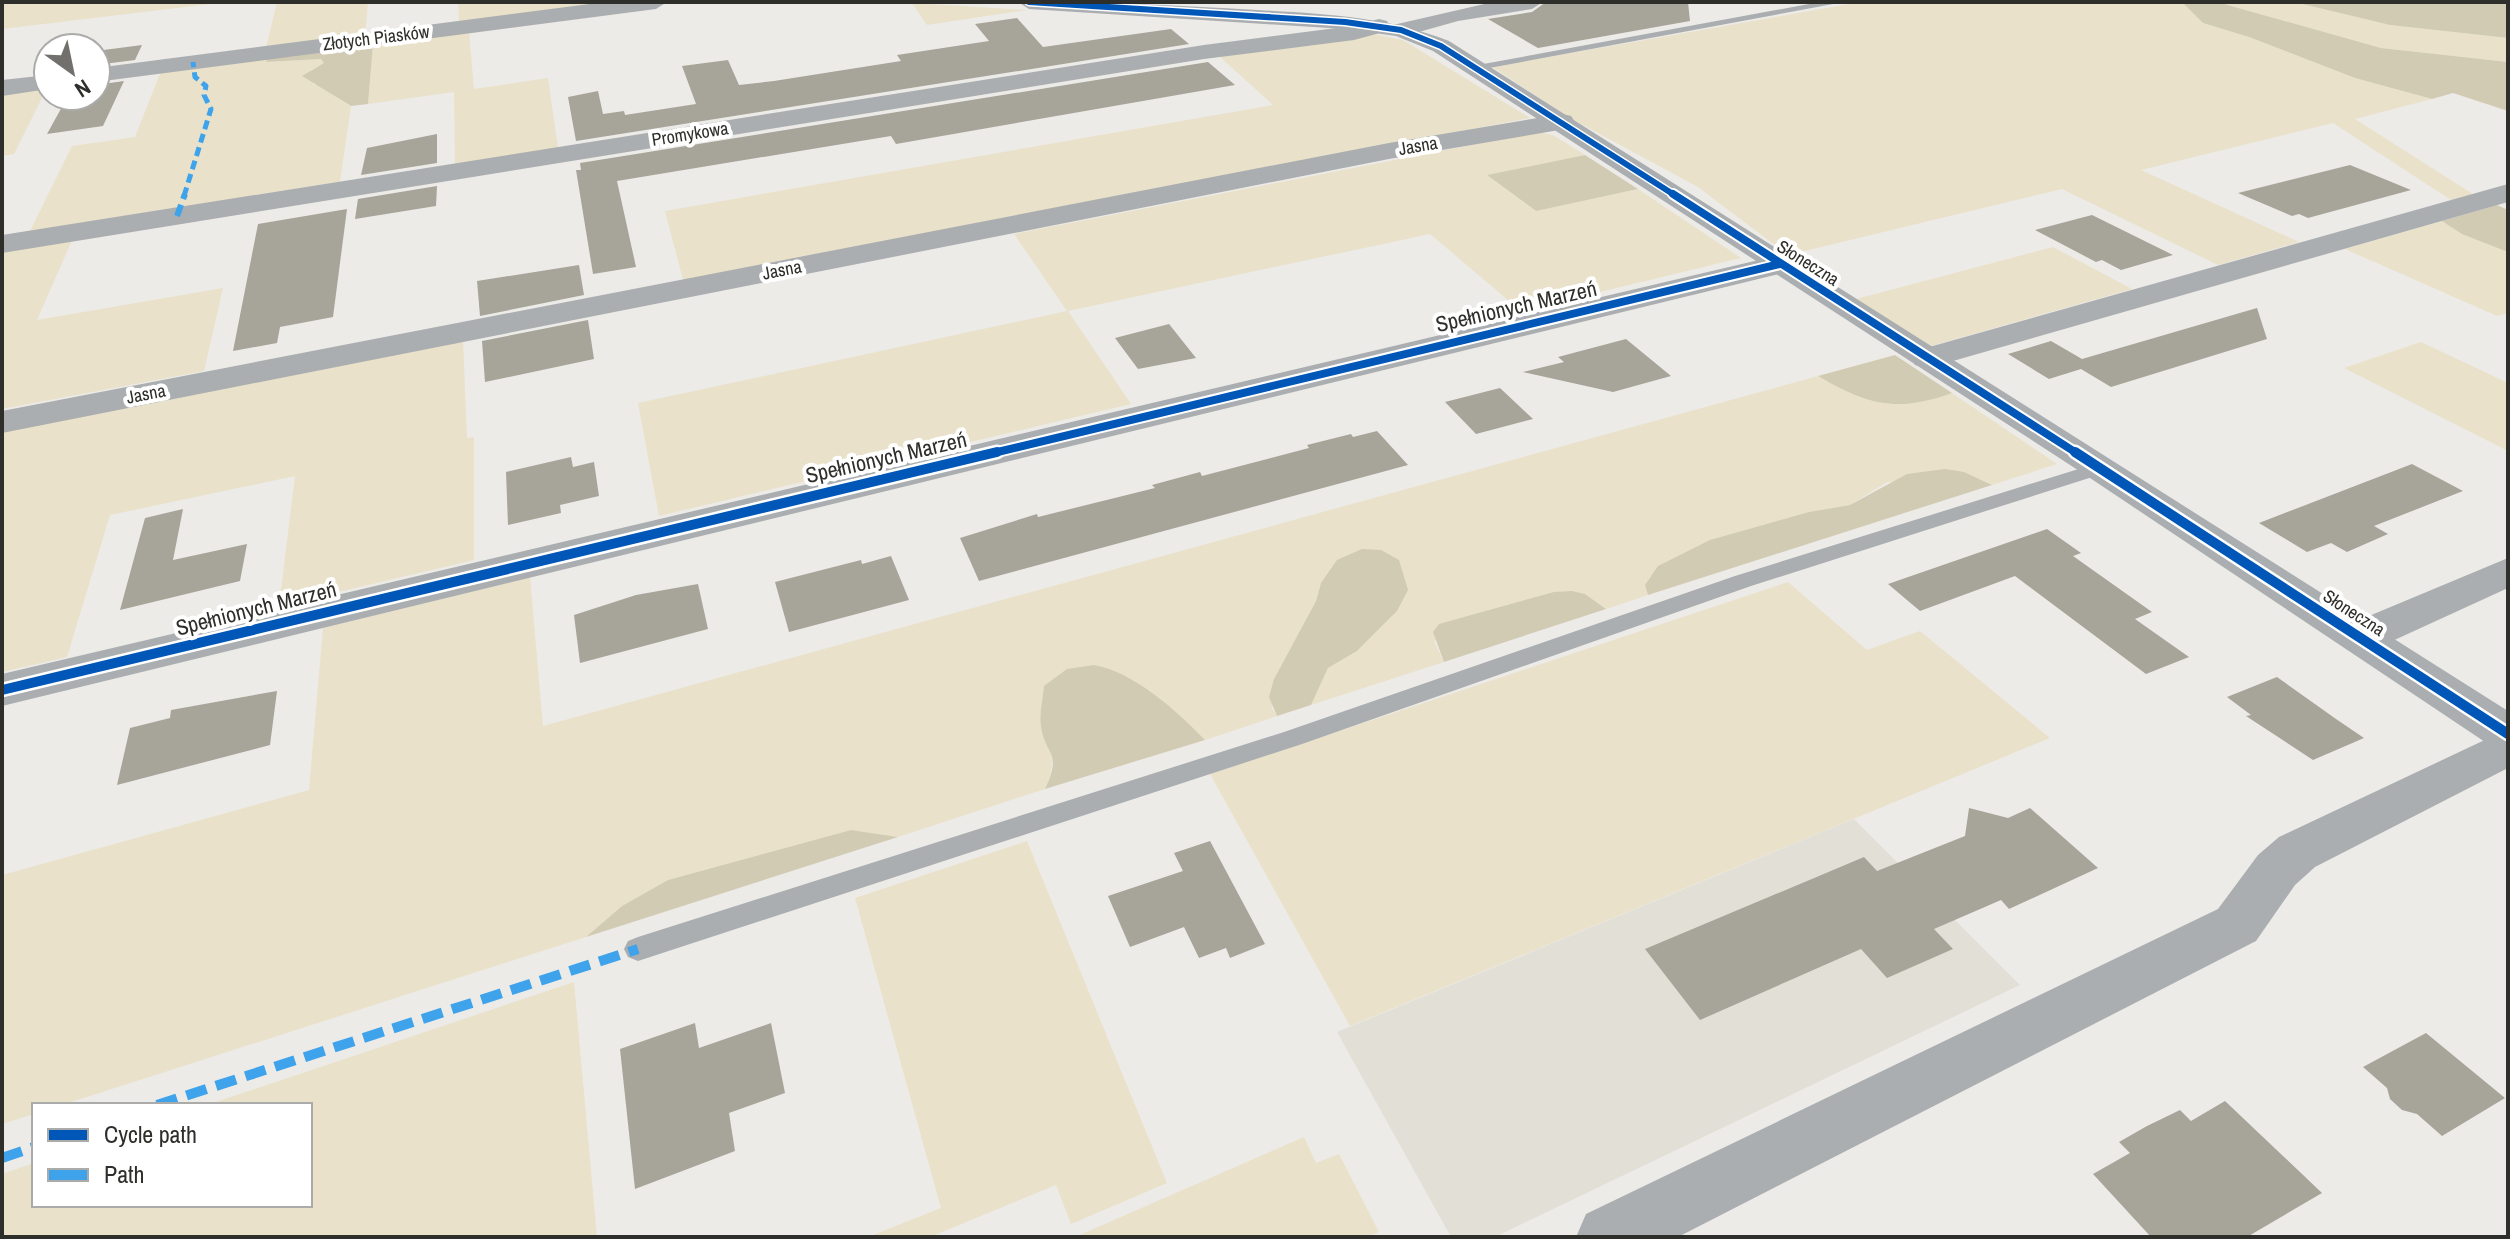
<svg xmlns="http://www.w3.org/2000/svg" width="2510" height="1239" font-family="'Archivo Narrow',sans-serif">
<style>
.built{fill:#e2dfd7}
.green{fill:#e9e1c9}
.forest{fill:#d2cbb3}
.building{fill:#a7a49a}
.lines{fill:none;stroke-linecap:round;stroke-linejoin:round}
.service{fill:#aaaeb0;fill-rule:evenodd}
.minor{fill:#aaaeb0;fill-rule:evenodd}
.tertiary{fill:#aaaeb0;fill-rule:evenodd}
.quiet-far2{stroke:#3ea3eb;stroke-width:5;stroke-dasharray:9 5;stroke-linecap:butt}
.quiet-far1{stroke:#3ea3eb;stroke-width:6;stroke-dasharray:12 6;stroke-linecap:butt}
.quiet{stroke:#3ea3eb;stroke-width:10;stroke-dasharray:21 10;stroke-linecap:butt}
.cycleway-far2-casing{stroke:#fff;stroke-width:9}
.cycleway-far1-casing{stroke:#fff;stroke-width:12}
.cycleway-casing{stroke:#fff;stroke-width:15}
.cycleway-far2{stroke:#0057b8;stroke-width:6}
.cycleway-far1{stroke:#0057b8;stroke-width:8}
.cycleway{stroke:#0057b8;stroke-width:10}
.labels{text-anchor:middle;stroke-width:8;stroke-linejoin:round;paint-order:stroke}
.far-street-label{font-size:18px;fill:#2e2e2b;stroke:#fff}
.street-label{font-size:22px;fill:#2e2e2b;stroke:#fff}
</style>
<rect width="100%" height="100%" fill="#edebe8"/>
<path class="built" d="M1854,819L2020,985L1495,1237H1451L1337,1032Z"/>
<g class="green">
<path d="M2,2H227L2,29Z"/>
<path d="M277,2H368L365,36L266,48Z"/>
<path d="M458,2H628L459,23Z"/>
<path d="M1860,2H2185L2203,23L2249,37L2355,78L2432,99L2355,119L2476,196L2454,202L2333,123L2141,170L2299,242L2218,265L2062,189L1788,255L1698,187L1572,119L1492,67Z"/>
<path d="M2217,2H2294L2390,25L2508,38V62L2381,48Z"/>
<path d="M912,3L1027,10L927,25Z"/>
<path d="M469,31L474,89L548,78L558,148L455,164L454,92L368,104L373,44Z"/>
<path d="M1374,34L1403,40L1530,118L683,280L665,211L1273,105L1219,56Z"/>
<path d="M269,57L267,62L322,59L324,63L311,70L313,84C326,87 337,100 351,106L340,182L30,231L72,146L135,137L161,71Z"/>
<path d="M48,86L14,154L2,156V92Z"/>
<path d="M1538,132L1553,135L1585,155L1487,175L1535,211L1638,189L1741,258L1521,311L1430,234L1068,311L1131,404L659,516L638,403L1067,311L1014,234Z"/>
<path d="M2442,221L2508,252V313L2497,316L2345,249Z"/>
<path d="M73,238L37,320L223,288L204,371L2,409V249Z"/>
<path d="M2053,247L2132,289L1931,346L1856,299Z"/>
<path d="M463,339L467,438L474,437V560L279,606L295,476L110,515L67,657L2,672V429Z"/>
<path d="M2421,342L2508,383V451L2344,368Z"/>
<path d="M1818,376C1867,405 1897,413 1952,393L2057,464L1992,485L1980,479L1887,482L1850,505L1809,512L1645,585L1648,595L1606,609L1585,594L1434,641L1444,662L1311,705L1328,668L1357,651L1397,611L1321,583L1316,601L1274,679L1272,708L1277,716L1205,740L1153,694L1041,728C1053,750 1056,765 1045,789L898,837L851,830L668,880L622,906L586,937L62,1105H34V1114L2,1124V875L309,790L323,628L530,577L543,726Z"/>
<path d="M1788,582L1867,650L1920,631L2050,738L1350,1026L1210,774Z"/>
<path d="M1027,841L1167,1183L1071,1224L1056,1185L930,1237H868L941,1208L855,898Z"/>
<path d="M574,982L597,1237H2V1174L34,1163V1205H310V1105H207Z"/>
<path d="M1304,1137L1316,1163L1339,1154L1379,1232L1367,1237H1075Z"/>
</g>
<g class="forest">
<path d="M2217,2L2381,48L2508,62V111L2453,93L2432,99L2355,78L2249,37L2203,23L2183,3Z"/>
<path d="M2294,2H2508V38L2390,25Z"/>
<path d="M373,44L368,104L351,106L302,76L324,63L321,59L266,62L269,57Z"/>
<path d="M1585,155L1638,189L1536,211L1487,175Z"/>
<path d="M2497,205L2508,210V252L2462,234L2442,221Z"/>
<path d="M1895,355L1952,393C1897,413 1867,405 1818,376Z"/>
<path d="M1945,469L1964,472L1992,485L1648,595L1645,585L1658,566L1710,540L1809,512L1850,505L1907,474Z"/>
<path d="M1362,549L1381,550L1399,560L1408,590L1397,611L1357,651L1328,668L1311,705L1277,716L1269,697L1274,679L1316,601L1321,583L1337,560Z"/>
<path d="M1572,591L1585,594L1606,609L1444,662L1433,632L1439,624L1554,592Z"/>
<path d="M1094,665C1134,672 1177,711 1205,740L1045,789C1063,751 1045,756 1041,726C1039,714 1043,699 1044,686L1067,669Z"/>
<path d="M851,830L898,837L586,937L622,906L668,880Z"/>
</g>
<g class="building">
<path d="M1546,2H1688L1690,21L1538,48L1488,19L1532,12Z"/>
<path d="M1017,18L1043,47L1171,29L1189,44L576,141L568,97L598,91L603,114L624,111L625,115L696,104L682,66L728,60L739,85L774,81L901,61L897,55L989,41L975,24Z"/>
<path d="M142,45L135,60L96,65V51Z"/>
<path d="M1208,62L1235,85L896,144L891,136L617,181L636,267L593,274L576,170H581L580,163Z"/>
<path d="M124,81L103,126L47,134L68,96H96V85Z"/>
<path d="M437,134V163L361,175L367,148Z"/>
<path d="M2350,165L2411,190L2308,218L2299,214L2292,216L2238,193Z"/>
<path d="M437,186L436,206L355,219L358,199Z"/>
<path d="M347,209L333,317L280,327L277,343L233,351L258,224Z"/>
<path d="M2092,215L2173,255L2121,270L2102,260L2096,262L2035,230Z"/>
<path d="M579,265L584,295L480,316L477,281Z"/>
<path d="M2257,308L2267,339L2111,387L2081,369L2049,379L2008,354L2051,341L2082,359Z"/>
<path d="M588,320L594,359L485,382L482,341Z"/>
<path d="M1169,324L1196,358L1138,369L1115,338Z"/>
<path d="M1626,339L1671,376L1613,392L1523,372L1564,362L1558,357Z"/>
<path d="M1500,388L1533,419L1476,434L1445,402Z"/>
<path d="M1377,431L1408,465L979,581L960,538L1037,514L1038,517L1155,488L1152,485L1200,472L1202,476L1309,448L1307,445L1351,434L1353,437Z"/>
<path d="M571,457L573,467L594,462L599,496L560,505L561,513L508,525L506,472Z"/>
<path d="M2412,464L2463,491L2374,526L2388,534L2347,552L2331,543L2307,552L2259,523Z"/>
<path d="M183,509L173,560L247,544L240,581L120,610L145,518Z"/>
<path d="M2047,529L2081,553L2073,556L2152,612L2135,619L2189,657L2146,674L2015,576L1920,611L1888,584Z"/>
<path d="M891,556L909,600L789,632L775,582L861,560L862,564Z"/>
<path d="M698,584L708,629L580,663L574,615L636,595Z"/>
<path d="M2277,677L2336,719L2364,738L2313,760L2246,716L2251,715L2227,697Z"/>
<path d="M277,691L270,745L117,785L130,728L170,718L171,710Z"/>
<path d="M1969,808L2008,818L2030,808L2098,868L2009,909L2001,900L1934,929L1953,949L1887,978L1861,949L1700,1020L1645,949L1864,857L1877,871L1965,836Z"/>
<path d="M1210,841L1265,944L1230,958L1226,948L1199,958L1184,927L1130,947L1108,896L1183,871L1174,853Z"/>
<path d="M695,1023L699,1048L771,1023L785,1093L729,1113L735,1151L635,1189L620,1049Z"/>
<path d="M2426,1033L2505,1098L2442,1136L2417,1114L2402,1110L2390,1099L2387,1088L2363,1067Z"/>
<path d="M2225,1101L2322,1193L2247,1237H2151L2093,1174L2130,1153L2119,1142L2147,1126L2180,1110L2191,1121Z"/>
</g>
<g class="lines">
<g class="service">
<path d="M1820,2H1844L1473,71L1467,67Z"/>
<path d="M2101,462L2111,468L2108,472L1751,586L1302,744L638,961L628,957L624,949L628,941L638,937L1284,732L1735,576Z"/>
</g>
<g class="minor">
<path d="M605,2H667L656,9L96,82V68Z"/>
<path d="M1493,2H1543L1532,9L1458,21L1401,37L1390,30L1393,25Z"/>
<path d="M1379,19L1387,21L1390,26L1387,31L1354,40L1204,59L2,253V235L1204,45L1352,26Z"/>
<path d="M48,75V89L2,96V80Z"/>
<path d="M1562,114L1571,116L1575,122L1571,128L1389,159L2,433V411L1389,143Z"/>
<path d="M2508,184V202L1939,365L1927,368L1915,365L1910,358L1915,351Z"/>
<path d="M1780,255L1791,257L1796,264L1791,271L2,706V674Z"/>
<path d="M2508,558V588L2377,648L2361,652L2345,648L2339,637L2345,626Z"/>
<path d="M2508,729V768L2315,867L2295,885L2256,941L1678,1237H1576L1586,1214L2218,909L2258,855L2279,837Z"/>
</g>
<path class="tertiary" d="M1018,2C1098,2 1177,5 1257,10C1325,14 1385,16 1449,41L2508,711V752L2491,746L2087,476L1433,51L1396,36L1345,29L1029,9Z"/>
<path class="quiet-far2" d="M184,196L211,109L204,95L206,86L195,77L193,62"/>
<path class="quiet-far1" d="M177,216L185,194"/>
<g class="quiet">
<path d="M157,1105L638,949"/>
<path d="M2,1158L34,1147"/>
</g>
<g class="cycleway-far2-casing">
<path id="cycleway-far2" d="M1029,2L1345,22L1401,30L1441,46L1676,196"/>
</g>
<g class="cycleway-far1-casing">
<g id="cycleway-far1">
<path d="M1673,194L2078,454"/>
<path d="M989,454L1780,264"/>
</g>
</g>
<g class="cycleway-casing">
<g id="cycleway">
<path d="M2075,452L2508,734"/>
<path d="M2,690L997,452"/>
</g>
</g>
<use href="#cycleway-far2" class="cycleway-far2"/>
<use href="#cycleway-far1" class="cycleway-far1"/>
<use href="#cycleway" class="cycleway"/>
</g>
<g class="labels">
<g class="far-street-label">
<text transform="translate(376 38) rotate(-7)" y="6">Złotych Piasków</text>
<text transform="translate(690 134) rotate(-9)" y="6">Promykowa</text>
<text transform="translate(1418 146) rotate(-10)" y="6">Jasna</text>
<text transform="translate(1808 263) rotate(32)" y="6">Słoneczna</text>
<text transform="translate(782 270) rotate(-11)" y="6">Jasna</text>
<text transform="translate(146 394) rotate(-11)" y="6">Jasna</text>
<text transform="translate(2354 613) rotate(33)" y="6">Słoneczna</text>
</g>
<g class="street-label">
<text transform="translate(1516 306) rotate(-13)" y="8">Spełnionych Marzeń</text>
<text transform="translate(886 457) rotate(-13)" y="8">Spełnionych Marzeń</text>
<text transform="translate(256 608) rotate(-14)" y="8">Spełnionych Marzeń</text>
</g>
</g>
<rect width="2510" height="1239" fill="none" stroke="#2e2e2b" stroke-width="8"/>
<rect x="32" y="1103" width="280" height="104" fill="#ffffff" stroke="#ababaa" stroke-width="2"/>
<rect x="48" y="1129" width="40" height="12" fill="#0057b8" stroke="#ababaa" stroke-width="2"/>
<text x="104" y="1143" font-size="24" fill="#2e2e2b">Cycle path</text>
<rect x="48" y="1169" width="40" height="12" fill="#3ea3eb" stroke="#ababaa" stroke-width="2"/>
<text x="104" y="1183" font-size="24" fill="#2e2e2b">Path</text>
<g transform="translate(72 72) rotate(147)"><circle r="38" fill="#ffffff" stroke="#ababaa" stroke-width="2"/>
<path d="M0-6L14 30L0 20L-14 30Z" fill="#71706d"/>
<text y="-12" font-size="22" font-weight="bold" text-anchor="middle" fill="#2e2e2b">N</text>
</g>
</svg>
